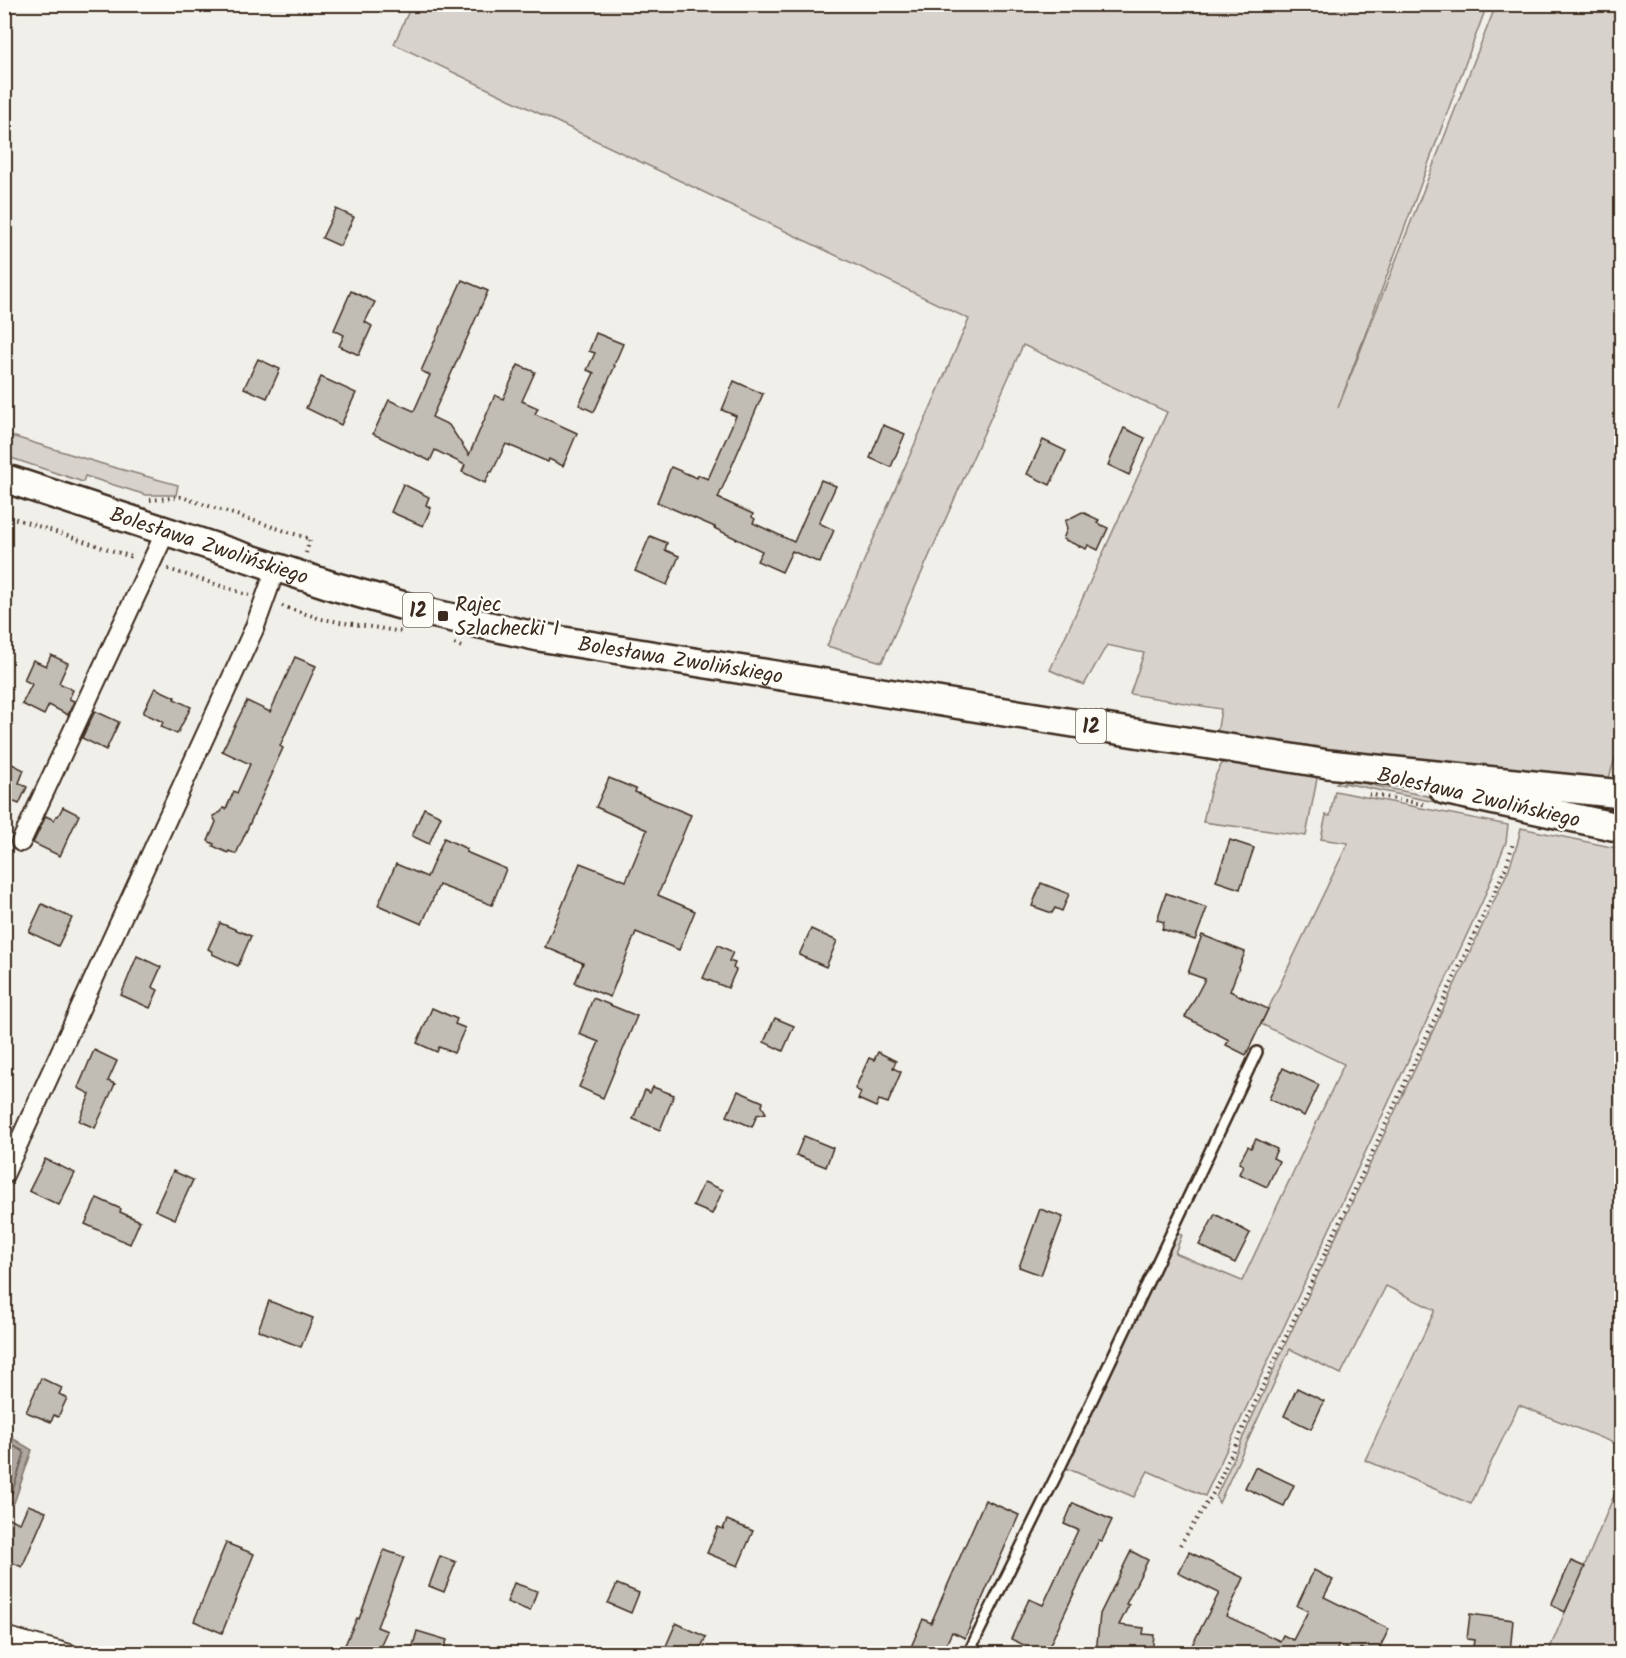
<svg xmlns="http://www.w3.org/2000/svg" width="1626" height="1658" font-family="Kalam,sans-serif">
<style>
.green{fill:#d7d2cc;stroke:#897e75;stroke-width:1.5}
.water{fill:#aea69f;stroke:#80746b;stroke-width:1.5}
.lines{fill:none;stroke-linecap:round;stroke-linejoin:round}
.shore{stroke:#695c52;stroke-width:1.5}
.building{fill:#c1bcb4;stroke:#3b2a1e;stroke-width:1.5}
.lane-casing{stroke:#3b2a1e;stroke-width:14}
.street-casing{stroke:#3b2a1e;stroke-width:22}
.primary-casing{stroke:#3b2a1e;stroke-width:32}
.path{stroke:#3b2a1e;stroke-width:4;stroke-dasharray:1.5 4.5;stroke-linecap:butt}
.lane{stroke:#fdfcf7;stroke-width:9}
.street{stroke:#fdfcf7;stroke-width:18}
.primary{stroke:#fdfcf7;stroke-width:27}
.poi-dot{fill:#3b2a1e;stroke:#fdfcf7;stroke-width:2}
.labels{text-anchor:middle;stroke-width:5;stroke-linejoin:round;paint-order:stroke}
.shield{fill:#fdfcf7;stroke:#75695f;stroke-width:1.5}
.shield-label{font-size:20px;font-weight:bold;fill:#3b2a1e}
.street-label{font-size:21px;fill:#3b2a1e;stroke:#fdfcf7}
.poi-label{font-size:21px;fill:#3b2a1e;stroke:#fdfcf7;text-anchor:start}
</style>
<rect width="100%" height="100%" fill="#f1efea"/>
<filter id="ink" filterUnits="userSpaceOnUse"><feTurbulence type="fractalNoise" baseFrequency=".0167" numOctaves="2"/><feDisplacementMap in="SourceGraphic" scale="12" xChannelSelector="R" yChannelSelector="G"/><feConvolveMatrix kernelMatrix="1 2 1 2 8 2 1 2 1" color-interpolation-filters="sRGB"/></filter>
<g filter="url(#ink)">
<g class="green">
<path d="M412,4L1487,5L1338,408L1496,5H1621L1622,756L1616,755L1608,781L1462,770L1217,734L1221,709L1130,694L1144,653L1107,645L1084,685L1050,670L1167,412L1023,345L882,662L827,646L969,319L394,44Z"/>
<path d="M5,434L109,466L178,485L176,495H146L85,476L83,482L5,456Z"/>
<path d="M1225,760L1314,774L1317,779L1306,836L1203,822C1207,804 1212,774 1225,760Z"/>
<path d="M1342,779L1457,802L1478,811L1344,783V785L1336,783Z"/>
<path d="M1335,791L1508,825L1506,842L1483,900L1205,1496L1148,1471L1134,1497L1064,1467L1176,1233L1182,1235L1175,1253L1242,1281L1344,1064L1261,1024L1348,843L1321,839L1326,815L1330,816Z"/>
<path d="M1521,828L1621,849V1446L1519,1405L1471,1504L1365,1460L1435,1310L1386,1286L1341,1374L1290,1349L1219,1503L1216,1497L1283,1349L1508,871L1517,845Z"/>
<path d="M1621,1479V1653H1548Z"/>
</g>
<path class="water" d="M5,1435L12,1438L32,1450L14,1503L5,1499Z"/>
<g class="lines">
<path class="shore" d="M4,1441L23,1451L24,1454L12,1493L9,1494H4"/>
</g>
<g class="building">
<path d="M336,209L354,217L340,246L322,238Z"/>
<path d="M462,280L488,291L432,417L449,425L469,455L495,395L503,399L518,365L535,372L522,401L538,408L535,414L577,433L563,466L549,459L548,462L506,444L492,472H490L485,483L462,472L465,465L435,450L430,461L373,434L389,400L414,411L430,375L421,371Z"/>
<path d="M351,291L375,302L365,322L372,326L359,355L339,346L344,335L334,330Z"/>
<path d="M596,333L623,344L614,365L615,366L594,412L579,405L594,373L587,370L595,353L589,351Z"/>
<path d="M258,359L280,369L267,398L244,388Z"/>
<path d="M321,377L356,393L341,425L306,408Z"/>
<path d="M734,381L763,394L718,498L753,514L752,517L755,519L753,523L794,542L821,480L836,486L819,523L834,530L820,563L792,551L782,572L757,561L762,551L714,528L715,527L657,502L671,467L697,478L698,475L708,479L736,416L722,410Z"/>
<path d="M883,425L905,434L891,467L870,458Z"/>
<path d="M1124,428L1145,438L1129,475L1108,465Z"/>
<path d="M1043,440L1066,451L1050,485L1027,474Z"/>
<path d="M403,484L429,497L426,505L431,508L423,526L391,512Z"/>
<path d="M1082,512L1099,520L1097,523L1108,528L1098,550L1088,545L1086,549L1063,539L1067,529L1065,521Z"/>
<path d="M650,536L667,543L665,550L679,556L667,585L635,571Z"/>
<path d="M51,655L68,663L59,683L73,690L69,699L74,701L68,715L49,705L44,715L22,704L32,684L24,680L33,660L46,666Z"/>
<path d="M295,657L316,666L280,746L283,748L272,772H273L236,854L229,851L228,853L213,846L214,844L208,841L216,822L213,816L221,812L223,808L226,809L234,791L237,793L250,764L222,751L247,701L270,712Z"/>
<path d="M155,688L175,697L174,699L191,707L177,734L161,727L163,722L143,713Z"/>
<path d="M95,711L119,722L106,750L82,738Z"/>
<path d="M4,760L24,770L19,783L27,787L19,804L12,801L5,817Z"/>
<path d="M609,778L636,789L635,792L691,815L658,895L695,911L679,950L636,932L610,997L575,983L583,963L545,947L580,863L626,881L647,830L596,807Z"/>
<path d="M63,807L79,815L60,856L33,843L46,816L54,820L56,816H58Z"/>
<path d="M424,808L441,816L429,844L412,836Z"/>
<path d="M444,838L467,849L466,852L506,869L492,905L439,885L422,924L378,905L396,864L427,877Z"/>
<path d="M1230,840L1254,848L1240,889L1216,881Z"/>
<path d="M1041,883L1069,894L1062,911L1055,908L1052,913L1032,906Z"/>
<path d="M1166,893L1207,908L1195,940L1162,929L1164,922L1157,920Z"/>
<path d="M42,904L72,918L58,946L29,932Z"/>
<path d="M220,923L251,936L238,966L212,954L213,952L208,949Z"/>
<path d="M811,929L837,941L826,967L799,955Z"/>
<path d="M1202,935L1245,952L1230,991L1268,1009L1246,1055L1226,1045L1229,1040L1185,1017L1205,979L1188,973Z"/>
<path d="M718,945L733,952L729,961L735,963L733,968L736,970L728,988L703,978Z"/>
<path d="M137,956L161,967L152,987L158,990L150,1008L121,995Z"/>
<path d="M593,998L637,1016L603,1098L579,1087L599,1042L579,1034Z"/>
<path d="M432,1008L457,1019L455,1024L465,1028L454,1053L439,1047L437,1052L417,1043Z"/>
<path d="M775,1018L794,1026L783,1051L764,1042Z"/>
<path d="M94,1050L117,1061L108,1081L115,1084L95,1128L79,1121L90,1094L78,1088Z"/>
<path d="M878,1052L896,1061L893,1068L901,1072L888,1103L879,1100L876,1107L858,1099L861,1092L855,1089L869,1058L874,1060Z"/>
<path d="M1283,1068L1319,1085L1304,1116L1269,1099Z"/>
<path d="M653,1087L674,1095L660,1130L633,1119L645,1090L650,1093Z"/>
<path d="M738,1091L763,1102L762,1106L766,1113L757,1115L752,1127L727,1116Z"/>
<path d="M804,1136L833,1148L826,1167L796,1155Z"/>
<path d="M1256,1139L1277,1149L1273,1158L1279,1161L1267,1187L1239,1174L1243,1165L1239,1163L1248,1146L1251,1148Z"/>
<path d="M45,1159L75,1173L59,1205L29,1191Z"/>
<path d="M173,1171L193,1180L175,1219L155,1210Z"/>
<path d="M704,1182L723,1190L712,1214L693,1206Z"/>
<path d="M97,1198L121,1209L120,1212L140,1221L130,1244L85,1224Z"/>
<path d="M1040,1209L1063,1217L1041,1275L1019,1267Z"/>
<path d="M1215,1214L1250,1233L1235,1263L1199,1245Z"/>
<path d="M269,1301L313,1318L301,1347L258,1330Z"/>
<path d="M41,1378L62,1388L59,1394L67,1398L58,1417L54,1415L51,1422L26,1412Z"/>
<path d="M1297,1388L1324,1401L1311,1429L1284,1416Z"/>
<path d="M1255,1467L1294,1485L1284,1506L1245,1488Z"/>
<path d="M985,1500L1019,1515L965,1638L952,1632L942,1653H925L911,1647L923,1619L931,1623Z"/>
<path d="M1073,1503L1112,1520L1102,1541L1099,1540L1046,1653H1041L1011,1639L1029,1599L1043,1605L1078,1530L1064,1524Z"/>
<path d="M28,1505L46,1512L22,1567L4,1559V1516L20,1523Z"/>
<path d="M727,1520L753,1531L738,1566L707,1553L718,1527L723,1529Z"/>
<path d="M226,1543L254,1554L222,1633L194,1621Z"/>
<path d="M384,1550L404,1557L377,1627L387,1631L377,1653H359L344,1647L357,1618L359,1619Z"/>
<path d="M1131,1551L1148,1560L1126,1604L1129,1605L1119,1625L1144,1628L1143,1634L1154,1635L1152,1653H1096L1100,1614Z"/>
<path d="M1189,1552L1244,1578L1226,1616L1280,1641L1283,1635L1293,1640L1308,1611L1297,1606L1314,1570L1333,1580L1324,1597L1389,1629L1377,1653H1372L1361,1648L1358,1653H1355L1339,1645L1335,1653H1230L1212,1645L1208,1653H1188L1219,1593L1178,1573Z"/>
<path d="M440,1556L456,1562L444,1592L429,1586Z"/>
<path d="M1571,1561L1585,1567L1565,1612L1551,1605Z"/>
<path d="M514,1583L537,1591L530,1611L507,1602Z"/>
<path d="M617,1584L639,1593L631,1613L608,1603Z"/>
<path d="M1470,1614L1513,1620L1510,1653H1472L1474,1640L1467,1639Z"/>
<path d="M676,1623L706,1637L698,1653H663Z"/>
<path d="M417,1631L447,1640L443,1653H411Z"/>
</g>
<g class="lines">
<g class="lane-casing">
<path id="lane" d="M968,1654L1057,1474L1257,1052"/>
</g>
<g class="street-casing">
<g id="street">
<path d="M21,842L166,531"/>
<path d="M4,1175L254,629L276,568"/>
<path d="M4,1636L70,1654"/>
</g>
</g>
<g class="primary-casing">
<g id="primary">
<path id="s1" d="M4,478L333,586L422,611L539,637L1328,764L1622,794"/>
<path d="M1444,790L1622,828"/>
</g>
</g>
<g class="path">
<path d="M150,500L181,497L310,539L306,553"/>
<path d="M4,515L135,558"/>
<path d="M168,569L249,595"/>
<path d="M282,606L321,619L403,632"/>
<path d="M454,644L462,647"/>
<path d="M1369,794L1427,805"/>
<path d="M1180,1545L1214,1492L1260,1392L1506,867L1513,843"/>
</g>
<use href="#lane" class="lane"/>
<use href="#street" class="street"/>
<use href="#primary" class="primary"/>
</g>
</g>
<rect class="poi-dot" x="437" y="610" width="12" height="12" rx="3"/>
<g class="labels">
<g class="shield">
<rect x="403" y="593" width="30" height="34" rx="4.5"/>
<rect x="1076" y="709" width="30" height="34" rx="4.5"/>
</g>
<g class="shield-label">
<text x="418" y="617">12</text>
<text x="1091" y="733">12</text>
</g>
<g class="street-label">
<text dy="7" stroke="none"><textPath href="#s1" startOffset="216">Bolesława Zwolińskiego</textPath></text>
<text dy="7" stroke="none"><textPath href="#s1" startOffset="702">Bolesława Zwolińskiego</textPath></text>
<text transform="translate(1479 797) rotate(13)" y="7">Bolesława Zwolińskiego</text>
</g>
<g class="poi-label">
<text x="455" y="611">Rajec<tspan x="455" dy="24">Szlachecki I</tspan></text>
</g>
</g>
<rect width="1626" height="1658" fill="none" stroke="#fdfcf7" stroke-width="24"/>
<rect x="12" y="12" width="1602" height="1634" fill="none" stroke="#3b2a1e" stroke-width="2" filter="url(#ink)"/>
</svg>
